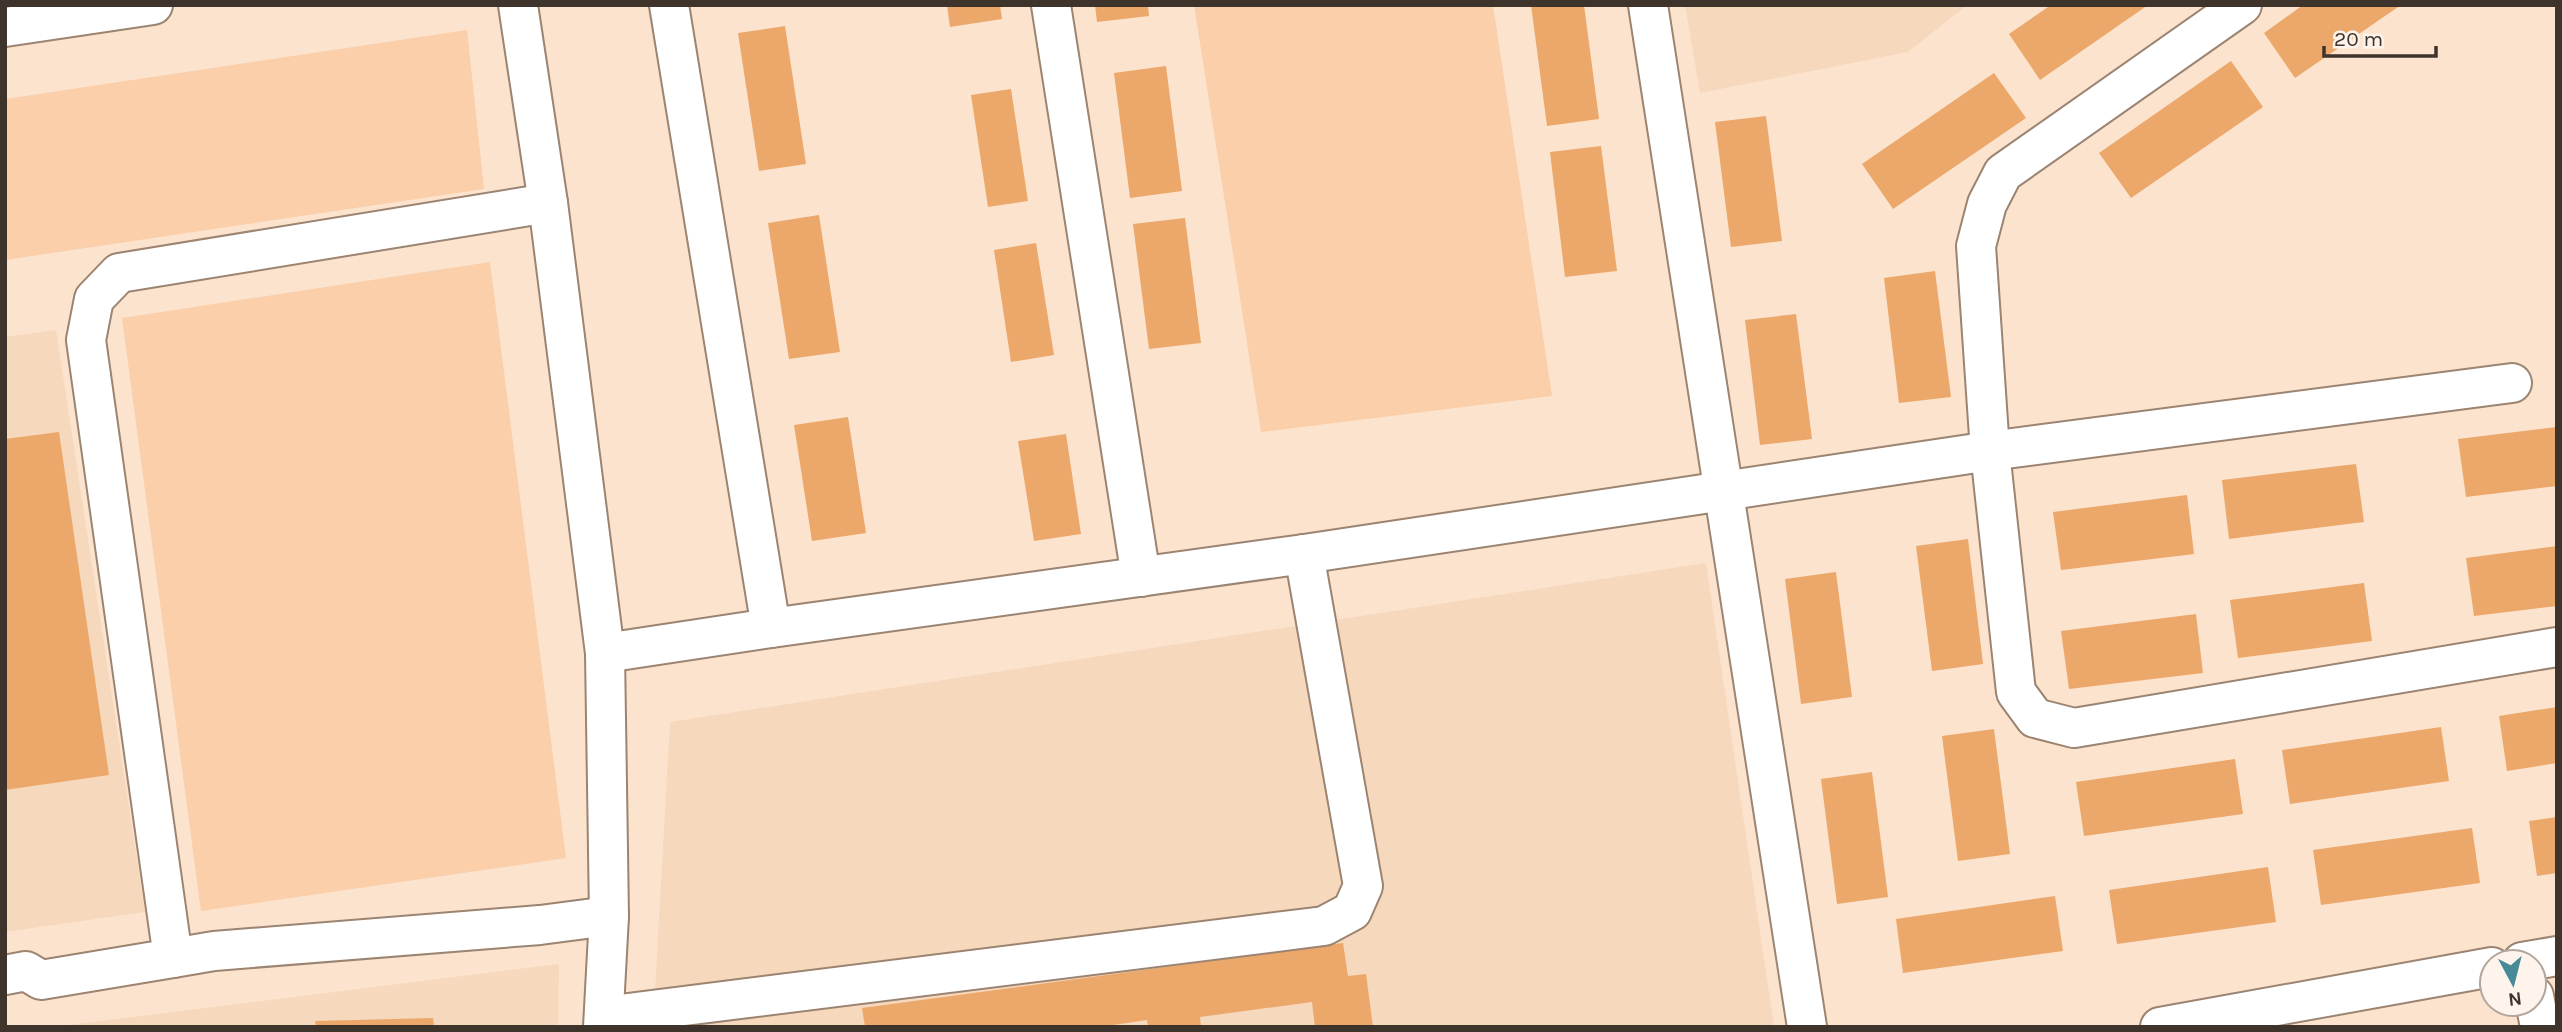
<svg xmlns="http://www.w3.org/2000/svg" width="2562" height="1032" font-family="Karla,sans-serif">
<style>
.built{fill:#f6d8bd}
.green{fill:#facfaa}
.building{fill:#eba86a}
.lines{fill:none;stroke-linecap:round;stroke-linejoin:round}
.minor-casing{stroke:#9b8471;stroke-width:42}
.minor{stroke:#fff;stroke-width:38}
</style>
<rect width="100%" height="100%" fill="#fce3ce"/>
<g class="built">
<path d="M1685,5H1967L1908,52L1700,93Z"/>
<path d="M56,330L145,912L5,932V337Z"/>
<path d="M1706,563L1774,1027H653L670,722Z"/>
<path d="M559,964L558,1027H53Z"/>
</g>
<g class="green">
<path d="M1194,5H1493L1552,396L1261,432Z"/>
<path d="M467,30L484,189L5,260V99Z"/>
<path d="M490,262L566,858L201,911L122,318Z"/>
</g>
<g class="building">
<path d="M947,5H1000L1002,19L950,27Z"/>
<path d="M1095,5H1148L1149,16L1097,22Z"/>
<path d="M1531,5H1584L1599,119L1547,126Z"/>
<path d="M2051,5H2148L2040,80L2009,34Z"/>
<path d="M2303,5H2401L2295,78L2264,33Z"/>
<path d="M785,26L806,164L759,171L738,33Z"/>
<path d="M2231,61L2263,107L2131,198L2099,153Z"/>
<path d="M1166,66L1182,191L1130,198L1114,73Z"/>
<path d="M1994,73L2026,118L1893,209L1862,164Z"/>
<path d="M1011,89L1028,201L988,207L971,95Z"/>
<path d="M1766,116L1782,241L1731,247L1715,122Z"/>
<path d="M1601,146L1617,271L1565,277L1550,152Z"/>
<path d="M819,215L840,352L789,359L768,223Z"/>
<path d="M1185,218L1201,343L1149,349L1133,224Z"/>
<path d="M1036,243L1054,355L1011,362L994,250Z"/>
<path d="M1935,271L1951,397L1899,403L1884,278Z"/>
<path d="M1796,314L1812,439L1760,445L1745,320Z"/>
<path d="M848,417L866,533L812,541L794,425Z"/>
<path d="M2557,427V486L2466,497L2458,439Z"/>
<path d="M59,432L109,775L5,790V439Z"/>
<path d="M1066,434L1081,534L1034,541L1018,441Z"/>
<path d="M2356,464L2364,522L2229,539L2222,480Z"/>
<path d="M2187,495L2194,554L2061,570L2053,512Z"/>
<path d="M1968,539L1983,664L1932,671L1916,546Z"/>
<path d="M2557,546V606L2474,616L2466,558Z"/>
<path d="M1836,572L1852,697L1801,704L1785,579Z"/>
<path d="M2364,583L2372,641L2238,658L2230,600Z"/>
<path d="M2196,614L2203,673L2069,689L2061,631Z"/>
<path d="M2557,707V763L2507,771L2499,716Z"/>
<path d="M2441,727L2449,781L2290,804L2282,750Z"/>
<path d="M1994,729L2010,854L1958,861L1942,736Z"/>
<path d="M2235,759L2243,814L2084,836L2076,782Z"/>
<path d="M1872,772L1888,897L1837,904L1821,779Z"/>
<path d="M2557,817V873L2537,876L2529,821Z"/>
<path d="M2472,828L2480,883L2321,905L2313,850Z"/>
<path d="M2268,867L2276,922L2117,944L2109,890Z"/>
<path d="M2055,896L2063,951L1903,973L1896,919Z"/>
<path d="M1343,943L1348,976L1366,974L1373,1027H1315L1312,1002L1200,1017L1201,1027H1148L1147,1020L1100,1027H865L862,1008Z"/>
<path d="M433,1018L434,1027H316L315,1021Z"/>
</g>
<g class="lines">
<g class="minor-casing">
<g id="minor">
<path d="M518,5L548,203L605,653L609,916L603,1027"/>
<path d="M669,5L771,628"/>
<path d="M1051,5L1141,577"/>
<path d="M1648,5L1807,1027"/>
<path d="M2242,5L2003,173L1987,204L1976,246L1990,451L2016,692L2035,718L2074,728L2557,647"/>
<path d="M5,27L153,5"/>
<path d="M605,653L771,628L1304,554L1990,451L2512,383"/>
<path d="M173,958L214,951L540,925L609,916"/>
<path d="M2522,962L2557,956"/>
<path d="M5,975L26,971L41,980L173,958L86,340L94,299L119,273L548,203"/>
<path d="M2534,996L2540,1027"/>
<path d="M604,1016L1324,926L1352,911L1363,886L1304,554"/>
<path d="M2160,1027L2492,967"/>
</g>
</g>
<use href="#minor" class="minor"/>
</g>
<rect width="2562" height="1032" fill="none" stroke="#3e342c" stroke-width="14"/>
<g transform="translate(2513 983) rotate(173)"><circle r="33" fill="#fef4eb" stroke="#b1a79f" stroke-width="2"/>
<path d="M0-5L12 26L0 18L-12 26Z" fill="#478b99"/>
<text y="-10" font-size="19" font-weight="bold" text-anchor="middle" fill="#3e342c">N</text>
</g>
<path d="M2324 46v10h112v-10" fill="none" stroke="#3e342c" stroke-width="3.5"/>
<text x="2334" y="46" font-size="21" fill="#3e342c" stroke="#fef4eb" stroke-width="5" paint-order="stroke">20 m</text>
</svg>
